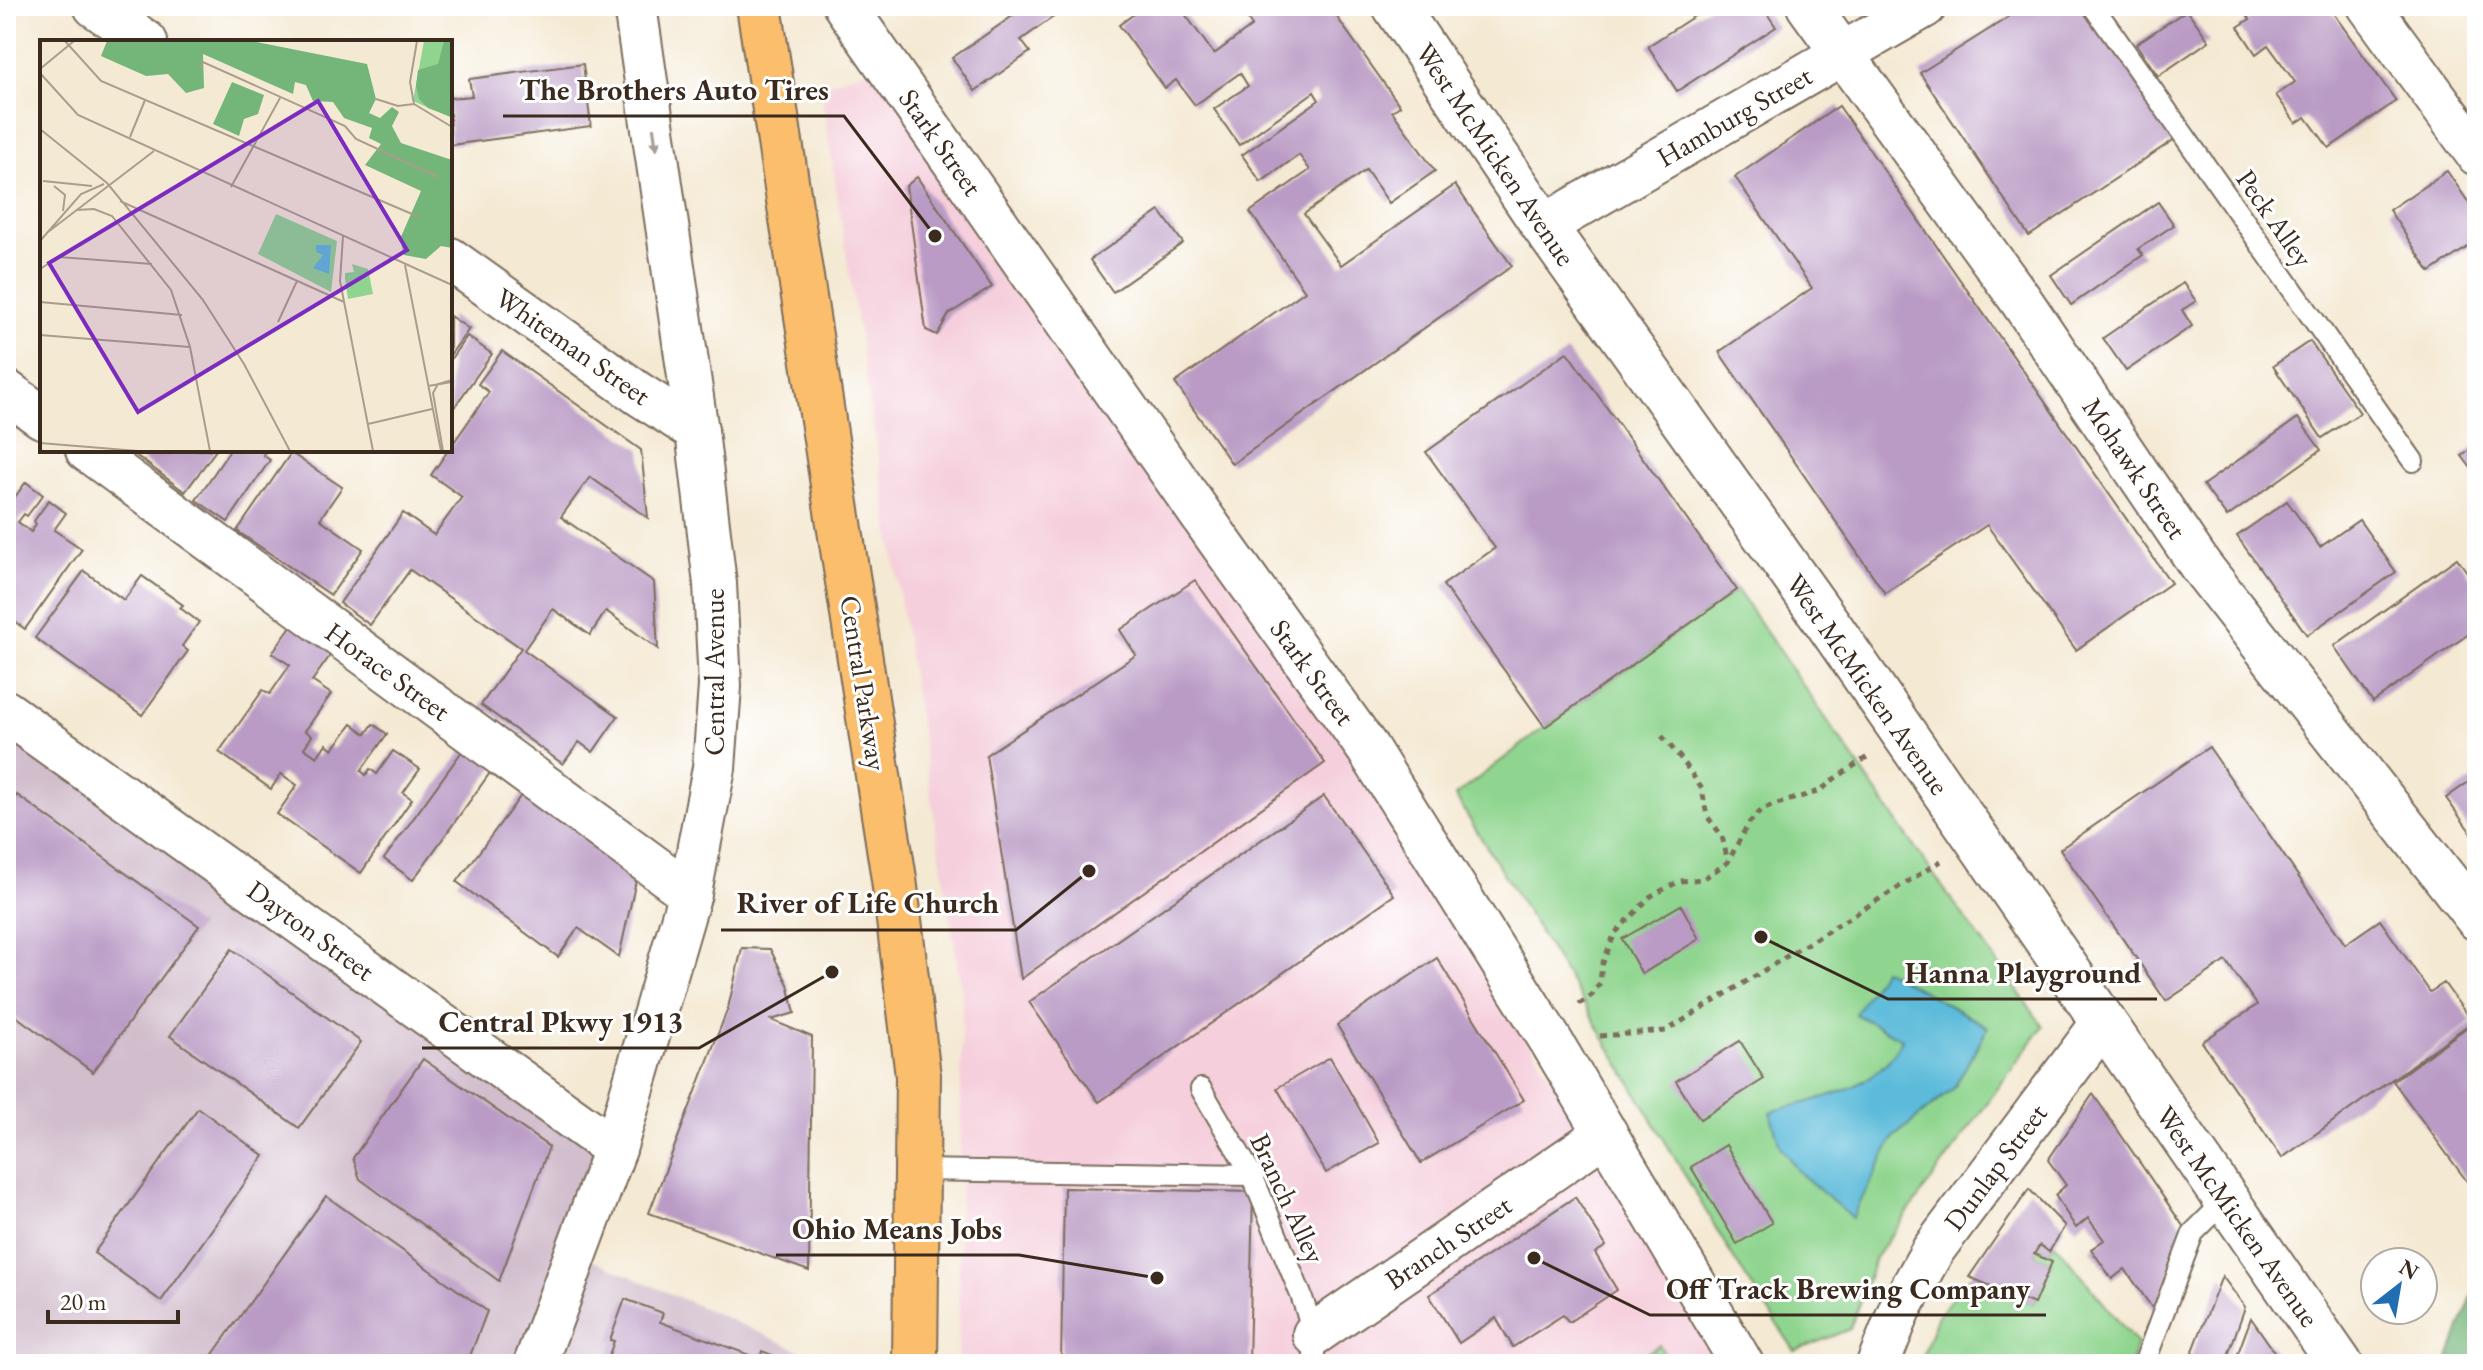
<svg xmlns="http://www.w3.org/2000/svg" width="2483" height="1370" font-family="'EB Garamond',serif">
<style>
.built{fill:#f5cfdb}
.industrial{fill:#d1bdcc}
.green{fill:#90d58f;stroke:#668056;stroke-width:2}
.forest{fill:#74b67a;stroke:#58704c;stroke-width:2}
.water{fill:#5cbbda;stroke:#4c727c;stroke-width:2}
.building{fill:#ba9bc5}
.lines{fill:none;stroke-linecap:round;stroke-linejoin:round}
.service-casing{stroke:#7c6d5d;stroke-width:24}
.minor-casing{stroke:#7c6d5d;stroke-width:46}
.tertiary-casing{stroke:#7c6d5d;stroke-width:48}
.primary-casing{stroke:#7c6d5d;stroke-width:48}
.path{stroke:#7c6d5d;stroke-width:5;stroke-dasharray:6 6;stroke-linecap:butt}
.service{stroke:#fff;stroke-width:20}
.minor{stroke:#fff;stroke-width:42}
.tertiary{stroke:#fff;stroke-width:44}
.primary{stroke:#fabe6d;stroke-width:44}
.oneway{fill:#a79f9a}
.labels{text-anchor:middle;stroke-width:6;stroke-linejoin:round;paint-order:stroke}
.street-label{font-size:28px;fill:#3b2a1e;stroke:#fff}
.inset-road{fill:none;stroke:#aa9d8b;stroke-width:2}
.view{fill:#7b2cbf;fill-opacity:0.15;stroke:#7b2cbf;stroke-width:4}
.inset-edge{fill:none;stroke:#3b2a1e;stroke-width:4}
.leader{fill:none;stroke:#3b2a1e;stroke-width:3}
.callout-dot{fill:#3b2a1e;stroke:#fff;stroke-width:3}
.callout-label{font-size:30px;text-anchor:middle;font-weight:bold;fill:#3b2a1e;stroke:#fff;stroke-width:6;stroke-linejoin:round;paint-order:stroke}
</style>
<rect width="100%" height="100%" fill="#fff"/>
<filter id="ink" filterUnits="userSpaceOnUse"><feTurbulence type="fractalNoise" baseFrequency=".0125" numOctaves="2"/><feDisplacementMap in="SourceGraphic" scale="16" xChannelSelector="R" yChannelSelector="G"/><feConvolveMatrix kernelMatrix="1 2 1 2 8 2 1 2 1" color-interpolation-filters="sRGB"/></filter>
<filter id="wash" filterUnits="userSpaceOnUse"><feTurbulence type="fractalNoise" baseFrequency=".006" numOctaves="4" result="noise"/><feDisplacementMap in="SourceGraphic" scale="32" xChannelSelector="R" yChannelSelector="G"/><feGaussianBlur stdDeviation="1.8" result="paint"/><feColorMatrix in="noise" values="0 0 0 0 0 0 0 0 0 0 0 0 0 0 0 0 0 1.4 0 .05"/><feComposite in="paint" operator="in"/></filter>
<g filter="url(#wash)">
<rect width="100%" height="100%" fill="#f4e9d3"/>
<path class="built" d="M874,68L1373,778L1720,1364H958L962,994L820,86Z"/>
<path class="industrial" d="M25,725L615,1149L584,1256L831,1364H6V753Z"/>
<g class="green">
<path d="M1737,590L1934,875L2043,1026L1875,1258L1850,1329L1795,1351L1734,1259L1582,1000L1455,796L1545,727Z"/>
<path d="M2055,1243L2137,1344L2130,1364H1920L1937,1317L1969,1277L2034,1304L2052,1262L2034,1254L2040,1245L2049,1252Z"/>
<path d="M1659,1345L1670,1364H1630Z"/>
</g>
<path class="forest" d="M2477,1282V1364H2447Z"/>
<path class="water" d="M1883,969L1988,1027L1954,1088L1894,1137L1852,1218L1800,1173L1780,1146L1770,1112C1819,1098 1879,1091 1902,1039L1855,1014Z"/>
<g id="blocks">
<g class="building">
<path d="M1027,6H1050L1056,15L1021,40L1030,52L975,91L952,58Z"/>
<path d="M1145,6H1196L1185,14L1214,54L1252,26L1238,6H1329L1400,106L1392,111L1435,171L1389,203L1366,170L1304,214L1341,265L1455,185L1512,266L1232,464L1175,383L1305,291L1250,212L1310,170L1299,155L1261,182L1242,155L1319,100L1314,92L1239,145L1214,109L1248,86L1240,73L1195,105L1176,80L1165,88L1119,25Z"/>
<path d="M1710,6H1762L1776,27L1677,91L1648,46Z"/>
<path d="M2026,6H2089L2178,137L2029,236L1920,73Z"/>
<path d="M2241,6H2328L2396,101L2329,148L2306,117L2296,123L2276,95L2295,82L2268,45L2256,54L2238,27L2250,19Z"/>
<path d="M2187,10L2209,41L2158,76L2136,44Z"/>
<path d="M583,64L591,126L450,145V98L472,96L469,79Z"/>
<path d="M1839,106L2171,583L2076,650L1987,525L1885,593L1719,352L1812,288L1735,177Z"/>
<path d="M2447,171L2477,215V241L2430,272L2389,210Z"/>
<path d="M917,177L992,287L949,314L937,335L926,330L906,186Z"/>
<path d="M2158,202L2174,225L2138,249L2143,255L2071,305L2051,275Z"/>
<path d="M1160,211L1183,243L1113,292L1090,260Z"/>
<path d="M2183,283L2196,301L2182,310L2192,326L2126,371L2103,338Z"/>
<path d="M450,316L469,329L450,355Z"/>
<path d="M467,336L492,354L450,413V360Z"/>
<path d="M2310,341L2360,413L2322,438L2273,366Z"/>
<path d="M502,351L641,450L648,518L590,477L561,517L654,582L658,649L606,611L590,635L553,609L524,650L618,716L593,752L579,742L563,764L481,705L521,648L410,570L370,625L340,603L403,513L434,535L462,497L431,475L489,392L478,384Z"/>
<path d="M1567,352L1737,590L1545,727L1443,585L1495,548L1426,452Z"/>
<path d="M2298,418L2321,450L2227,517L2203,485Z"/>
<path d="M2477,445V476L2462,456Z"/>
<path d="M129,450H216L185,492Z"/>
<path d="M230,450H266L263,455L270,460L228,522L196,500Z"/>
<path d="M291,453L342,487L320,519L363,549L331,595L237,531Z"/>
<path d="M26,482L43,495L27,516L24,514L18,522L31,532L36,524L34,521L49,500L66,513L54,530L82,549L25,629L6,615V509Z"/>
<path d="M2287,501L2320,547L2359,520L2396,572L2307,635L2237,536Z"/>
<path d="M2457,558L2477,586V628L2373,702L2334,646Z"/>
<path d="M84,571L124,600L142,576L183,605L180,608L199,622L182,646L188,651L142,715L35,638Z"/>
<path d="M1195,580L1325,763L1021,979L986,755L1136,655L1120,630Z"/>
<path d="M297,618L337,646L312,681L331,694L305,731L312,736L304,748L317,757L326,744L333,749L352,724L366,734L373,724L387,734L361,771L366,775L370,769L377,774L393,751L420,769L403,793L412,799L361,873L277,814L297,785L281,774L271,789L219,752L263,690L270,694L290,665L272,653Z"/>
<path d="M468,743L497,763L413,880L384,859Z"/>
<path d="M2209,747L2345,944L2380,920L2430,992L2444,983L2472,1022L2282,1158L2202,1042L2257,1005L2226,961L2166,1001L2060,849Z"/>
<path d="M2477,776V841L2446,798Z"/>
<path d="M528,786L639,867L619,957L578,928L558,957L457,882Z"/>
<path d="M17,795L199,926L93,1072L6,1009V811Z"/>
<path d="M1324,796L1394,895L1099,1102L1029,1002Z"/>
<path d="M1681,905L1699,939L1642,974L1622,939Z"/>
<path d="M742,948L770,949L788,984L795,1013L771,1020L812,1037L809,1271L649,1213L728,1008Z"/>
<path d="M232,949L361,1042L299,1128L170,1036Z"/>
<path d="M1437,958L1524,1100L1421,1163L1337,1025Z"/>
<path d="M2477,1020V1195L2393,1081Z"/>
<path d="M1740,1041L1764,1079L1700,1119L1676,1081Z"/>
<path d="M1330,1057L1379,1143L1326,1173L1277,1088Z"/>
<path d="M423,1059L549,1147L499,1281L360,1179L353,1158Z"/>
<path d="M2093,1094L2185,1229L2155,1312L2125,1269L2112,1279L2091,1249L2104,1240L2088,1218L2076,1228L2055,1195L2066,1185L2048,1160Z"/>
<path d="M198,1108L264,1156L161,1301L94,1253Z"/>
<path d="M1726,1145L1772,1223L1737,1244L1691,1167Z"/>
<path d="M1064,1188L1253,1192L1249,1364H1061Z"/>
<path d="M2029,1189L2065,1226L2049,1252L2040,1245L2034,1254L2052,1262L2034,1304L1969,1277Z"/>
<path d="M326,1196L487,1311L467,1364H206Z"/>
<path d="M1575,1197L1606,1246L1595,1253L1617,1290L1569,1322L1563,1315L1513,1347L1496,1318L1459,1343L1429,1295Z"/>
<path d="M2222,1276L2245,1307L2225,1364H2188Z"/>
<path d="M625,1299L663,1313L660,1322L760,1359L762,1351L795,1364H606L614,1341L610,1340Z"/>
<path d="M2251,1318L2274,1351L2269,1364H2234Z"/>
</g>
</g>
</g>
<g filter="url(#ink)">
<use href="#blocks" fill-opacity="0" stroke="#7c6d5d" stroke-width="2"/>
<g class="lines">
<g class="service-casing">
<g id="service">
<path d="M2093,6L2413,461"/>
<path d="M1201,1089L1252,1175L1301,1295L1314,1334V1364"/>
<path d="M916,1170L1252,1175"/>
<path d="M2144,1364L2193,1233L2226,1200"/>
</g>
</g>
<g class="minor-casing">
<g id="minor">
<path d="M95,6L146,42"/>
<path d="M845,6L1215,535L1368,749L1551,1041L1742,1364"/>
<path d="M1808,6L2020,299L2200,565L2477,919"/>
<path d="M2369,6L2477,154"/>
<path d="M1544,226L1925,6"/>
<path d="M450,259L639,394L697,431"/>
<path d="M6,391L42,417"/>
<path d="M87,450L690,893"/>
<path d="M6,712L615,1149"/>
<path d="M1314,1334L1606,1133"/>
<path d="M535,1364L615,1149L690,893L714,768L720,686L715,584L697,431L635,6"/>
<path d="M1878,1364L1900,1309L1933,1250L2104,1021"/>
</g>
</g>
<g class="tertiary-casing">
<path id="tertiary" d="M1395,6L1544,226L1831,628L2340,1364"/>
</g>
<g class="primary-casing">
<path id="primary" d="M759,6L894,879L918,1076L915,1364"/>
</g>
<g class="path">
<path d="M1662,736L1683,761L1702,789L1707,816L1722,836L1728,862"/>
<path d="M1579,1004L1592,995L1600,983L1602,965L1615,933L1651,896L1680,881L1703,879L1728,862L1748,824L1764,808L1820,791L1834,779L1869,756"/>
<path d="M1600,1036L1666,1031L1941,861"/>
</g>
<use href="#service" class="service"/>
<use href="#minor" class="minor"/>
<use href="#tertiary" class="tertiary"/>
<use href="#primary" class="primary"/>
</g>
<defs><path id="oneway-solid" d="M-6-.8H1V-3.2L6.5 0L1 3.2V.8H-6Z" transform="scale(2)"/></defs>
<use class="oneway" href="#oneway-solid" transform="translate(655 139) rotate(82)"/>
</g>
<g class="labels">
<g class="street-label">
<text transform="translate(1734 116) rotate(-30)" y="10">Hamburg Street</text>
<text transform="translate(941 142) rotate(55)" y="10">Stark Street</text>
<text transform="translate(1496 154) rotate(56)" y="10">West McMicken Avenue</text>
<text transform="translate(2275 218) rotate(55)" y="10">Peck Alley</text>
<text transform="translate(573 346) rotate(35)" y="10">Whiteman Street</text>
<text transform="translate(2135 468) rotate(56)" y="10">Mohawk Street</text>
<text transform="translate(388 671) rotate(36)" y="10">Horace Street</text>
<text transform="translate(714 672) rotate(-90)" y="10">Central Avenue</text>
<text transform="translate(1313 672) rotate(54)" y="10">Stark Street</text>
<text transform="translate(864 683) rotate(81)" y="10">Central Parkway</text>
<text transform="translate(1868 684) rotate(55)" y="10">West McMicken Avenue</text>
<text transform="translate(311 930) rotate(36)" y="10">Dayton Street</text>
<text transform="translate(1995 1167) rotate(-53)" y="10">Dunlap Street</text>
<text transform="translate(1288 1198) rotate(65)" y="10">Branch Alley</text>
<text transform="translate(2238 1216) rotate(55)" y="10">West McMicken Avenue</text>
<text transform="translate(1448 1242) rotate(-34)" y="10">Branch Street</text>
</g>
</g>
<g transform="translate(40 40)">
<rect width="412" height="412" fill="#f4e9d3"/>
<path d="M384,1H412V78L373,61ZM236,174L297,201L291,252L218,214ZM312,224L328,229L333,254L308,259L305,239V233L314,232Z" fill="#90d58f"/>
<path d="M67,1H212L327,24L336,59L329,73L340,78L352,67L359,72L352,86L361,103L412,120V208L401,206L386,219L364,215L360,199L381,151L325,125L341,104L329,98L332,88L304,78L293,62L273,61L266,45L255,42L253,54L163,14L164,48L146,53L128,34L106,36L61,16ZM404,1H412V77L388,68L379,59L376,46L378,30L398,24ZM192,42L224,55L218,74L204,79L199,96L173,84Z" fill="#74b67a"/>
<path d="M276,205H291L289,234L273,228L283,215L276,212Z" fill="#5cbbda"/>
<path class="inset-road" d="M25,1L61,41L379,177M377,1L370,42L374,64L412,87M160,28L163,22L305,86L316,99L398,137M0,29L34,1M0,33L38,75L412,245M336,59L358,66L374,64M0,89L67,143L163,260L204,324L250,411M90,97L105,60M3,141L52,146M14,146L25,155L23,171M191,147L240,58M80,161L304,262M37,170L54,169L72,176L131,250L150,307L170,411M8,192L114,111M303,196L300,241L333,411M0,201L41,154L64,144M365,225L401,411M0,229L19,217L112,224M0,262L142,275M238,282L257,241M0,295L150,307M388,346L412,342M328,384L392,369M0,403L98,411M403,411L393,353L398,344L412,340"/>
<path class="view" d="M278,61L367,210L98,372L9,223Z"/>
<rect width="412" height="412" class="inset-edge"/>
</g>
<path class="leader" d="M935 236L844 116H503M1089 871L1016 930H721M1761 937L1888 999H2157M832 972L699 1048H422M1157 1278L1019 1255H776M1534 1258L1650 1315H2046"/>
<g class="callout-dot">
<circle cx="935" cy="236" r="8"/>
<circle cx="1089" cy="871" r="8"/>
<circle cx="1761" cy="937" r="8"/>
<circle cx="832" cy="972" r="8"/>
<circle cx="1157" cy="1278" r="8"/>
<circle cx="1534" cy="1258" r="8"/>
</g>
<g class="callout-label">
<text x="674" y="100">The Brothers Auto Tires</text>
<text x="868" y="913">River of Life Church</text>
<text x="2023" y="983">Hanna Playground</text>
<text x="561" y="1032">Central Pkwy 1913</text>
<text x="897" y="1239">Ohio Means Jobs</text>
<text x="1848" y="1299">Off Track Brewing Company</text>
</g>
<rect width="2483" height="1370" fill="none" stroke="#fff" stroke-width="32"/>
<g transform="translate(2399 1286) rotate(31)"><circle r="38" fill="#ffffff" stroke="#b1aaa5" stroke-width="2"/>
<path d="M0-6L14 30L0 20L-14 30Z" fill="#1f6fb2"/>
<text y="-12" font-size="22" font-weight="bold" text-anchor="middle" fill="#3b2a1e">N</text>
</g>
<path d="M48 1310v12h130v-12" fill="none" stroke="#3b2a1e" stroke-width="4"/>
<text x="60" y="1310" font-size="24" fill="#3b2a1e" stroke="#ffffff" stroke-width="6" paint-order="stroke">20 m</text>
</svg>
